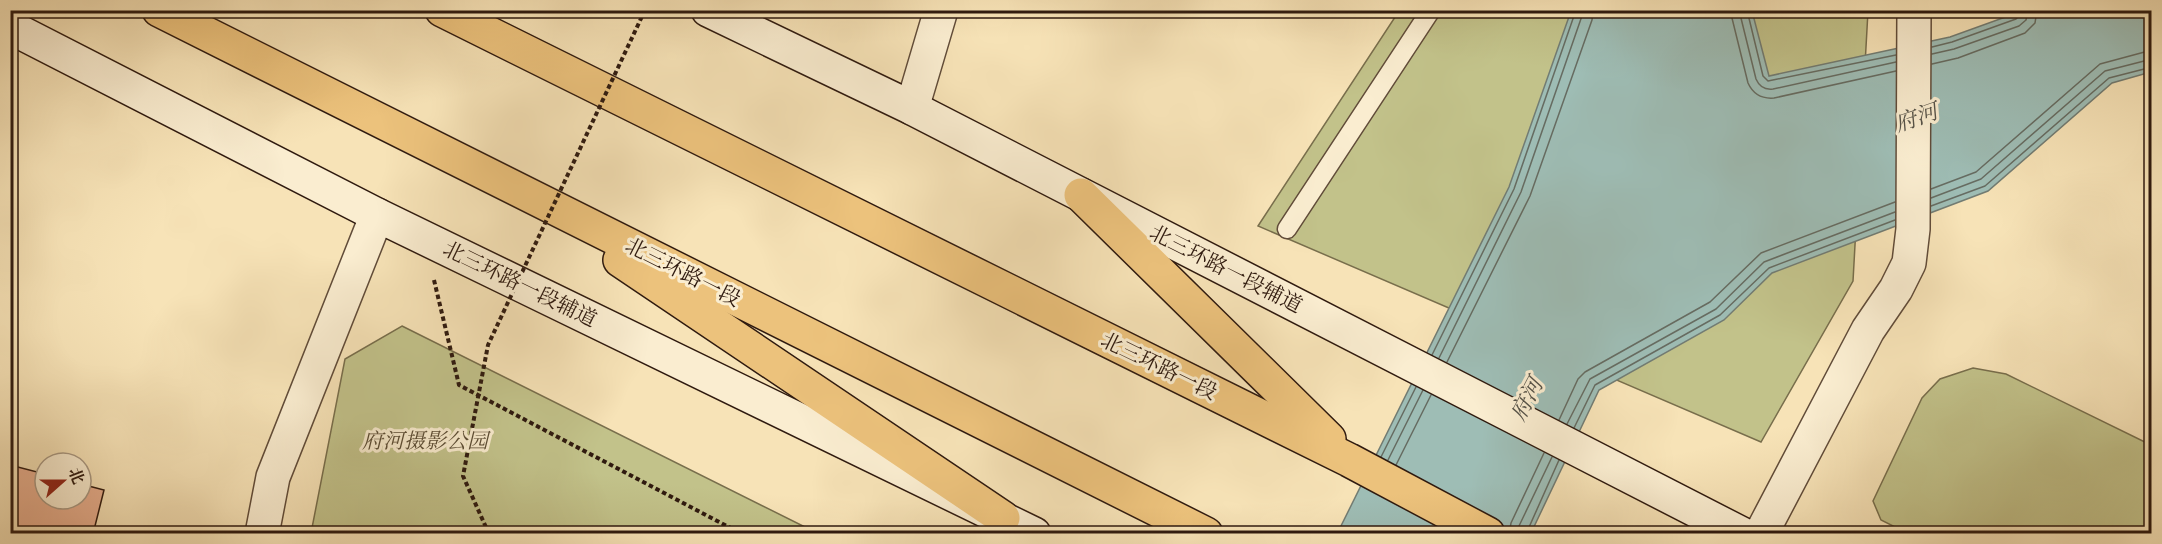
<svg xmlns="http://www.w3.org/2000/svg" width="2162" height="544" font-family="'Libre Bodoni','Noto Serif SC',serif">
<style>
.green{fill:#c2c28a;stroke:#786e4c;stroke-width:1.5}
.water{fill:#9ebdb5;stroke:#727c73;stroke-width:1.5}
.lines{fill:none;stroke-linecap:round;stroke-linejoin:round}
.shore{stroke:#666c62;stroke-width:1.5}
.building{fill:#e8af8f;stroke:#2f1a0f;stroke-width:1.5}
.lane-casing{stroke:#614c39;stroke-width:21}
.street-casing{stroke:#614c39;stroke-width:36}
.secondary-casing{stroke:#2f1a0f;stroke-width:36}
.highway-casing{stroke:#2f1a0f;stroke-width:36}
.path{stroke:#2f1a0f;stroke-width:4;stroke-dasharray:4.5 3;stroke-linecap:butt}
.lane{stroke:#faedd0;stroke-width:18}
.street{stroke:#faedd0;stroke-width:33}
.secondary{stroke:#faedd0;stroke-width:33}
.highway{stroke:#ecc27c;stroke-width:33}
.path-bridge{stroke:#2f1a0f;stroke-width:4;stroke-dasharray:4.5 3;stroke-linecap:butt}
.labels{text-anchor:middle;stroke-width:6;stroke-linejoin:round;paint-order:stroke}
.street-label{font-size:21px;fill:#2f1a0f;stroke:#faedd0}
.park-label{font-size:21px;font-style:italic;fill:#5b4c34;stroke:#faedd0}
.water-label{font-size:22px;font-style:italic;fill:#565349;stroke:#faedd0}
</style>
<rect width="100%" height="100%" fill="#f7e3b7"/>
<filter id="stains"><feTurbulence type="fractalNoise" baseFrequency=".00333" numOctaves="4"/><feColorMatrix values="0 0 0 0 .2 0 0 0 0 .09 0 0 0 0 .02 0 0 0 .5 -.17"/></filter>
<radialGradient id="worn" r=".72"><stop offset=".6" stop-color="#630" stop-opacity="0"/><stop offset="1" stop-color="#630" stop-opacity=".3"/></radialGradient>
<g class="green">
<path d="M1399,11H1868L1853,281L1761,442L1258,226Z"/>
<path d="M402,326L817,533H311L345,359Z"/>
<path d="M1973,368L2006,374L2151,445V533H1907L1881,520L1873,501L1922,398L1940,379Z"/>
</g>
<path class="water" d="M1571,11H1752L1769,76L1950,37L2022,11H2151V72L2112,83L1988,191L1772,273L1724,320L1599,390L1531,533L1337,534L1509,187Z"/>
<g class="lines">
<g class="shore">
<path d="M1730,10L1748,83C1753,94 1762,99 1774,98L1896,71"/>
<path d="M1739,10L1756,79C1759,86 1765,90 1773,89L1896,62"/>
<path d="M1747,10L1763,76L1768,81L1896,55"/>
<path d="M1932,47L1952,42L2016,19L2020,15L2021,10"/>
<path d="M1932,54L1954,49L2019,26L2026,20L2028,10"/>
<path d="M1932,64L1958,58L2025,33L2035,23L2037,10"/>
<path d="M1931,189L1976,172L2100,64L2152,50"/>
<path d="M1931,198L1981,179L2105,71L2152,59"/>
<path d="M1931,206L1985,186L2109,78L2152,67"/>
<path d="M1432,355L1514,189L1576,10"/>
<path d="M1439,358L1521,192L1584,10"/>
<path d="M1447,362L1530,196L1592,20L1593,10"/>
<path d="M1559,420L1578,379L1585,372L1710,302L1761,253L1895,202"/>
<path d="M1567,424L1590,379L1716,309L1764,262L1895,212"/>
<path d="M1574,428L1595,385L1720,315L1769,268L1895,220"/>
<path d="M1381,457L1416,387"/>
<path d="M1388,460L1423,390"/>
<path d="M1396,465L1431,395"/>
<path d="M1509,534L1511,523L1544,453"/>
<path d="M1518,534L1519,526L1552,457"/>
<path d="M1526,534L1559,460"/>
</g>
</g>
<path class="building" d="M10,465L45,474V499H81V484L104,490L93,534H10Z"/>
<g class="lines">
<g class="lane-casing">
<path id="lane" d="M1287,229L1431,10"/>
</g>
<g class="street-casing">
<g id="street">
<path d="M912,108L941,10"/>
<path d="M262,534L273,477L377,215"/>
<path d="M1761,534L1868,330L1896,289L1909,263L1913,229L1914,10"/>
</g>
</g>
<g class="secondary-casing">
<g id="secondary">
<path d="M708,10L912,108L1742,534"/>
<path d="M10,27L377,215L1034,534"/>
</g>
</g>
<g class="highway-casing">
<g id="highway">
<path d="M159,10L1206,534"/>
<path d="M442,10L1349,460L1488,534"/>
<path d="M1081,195L1329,439"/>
<path d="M620,260L1003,518"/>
</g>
</g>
<path class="path" d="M434,280L459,385L742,534"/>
<use href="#lane" class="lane"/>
<use href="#street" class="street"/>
<use href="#secondary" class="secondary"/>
<use href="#highway" class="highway"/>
<path class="path-bridge" d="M489,534L463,476L488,345L645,10"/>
</g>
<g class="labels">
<g class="street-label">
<text transform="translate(1226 269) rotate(27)" y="7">北三环路一段辅道</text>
<text transform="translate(683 272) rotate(27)" y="7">北三环路一段</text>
<text transform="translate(520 284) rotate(26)" y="7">北三环路一段辅道</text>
<text transform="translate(1159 366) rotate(26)" y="7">北三环路一段</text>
</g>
<g class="park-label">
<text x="425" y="448">府河摄影公园</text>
</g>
<g class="water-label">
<text transform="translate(1916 117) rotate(-19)" y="8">府河</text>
<text transform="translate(1526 399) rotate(-62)" y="8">府河</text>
</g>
</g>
<rect width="2162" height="544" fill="none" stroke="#f7e3b7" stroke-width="36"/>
<rect x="12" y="12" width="2138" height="520" fill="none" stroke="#2f1a0f" stroke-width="3"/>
<rect x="18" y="18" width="2126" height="508" fill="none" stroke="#2f1a0f" stroke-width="1.5"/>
<g transform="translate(63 481) rotate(69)"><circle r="28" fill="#faedd0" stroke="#a99983" stroke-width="1.5"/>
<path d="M0-4.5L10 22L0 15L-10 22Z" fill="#8f2418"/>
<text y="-9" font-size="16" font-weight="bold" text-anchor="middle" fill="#2f1a0f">北</text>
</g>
<rect width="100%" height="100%" filter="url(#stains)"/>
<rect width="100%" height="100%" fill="url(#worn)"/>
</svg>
